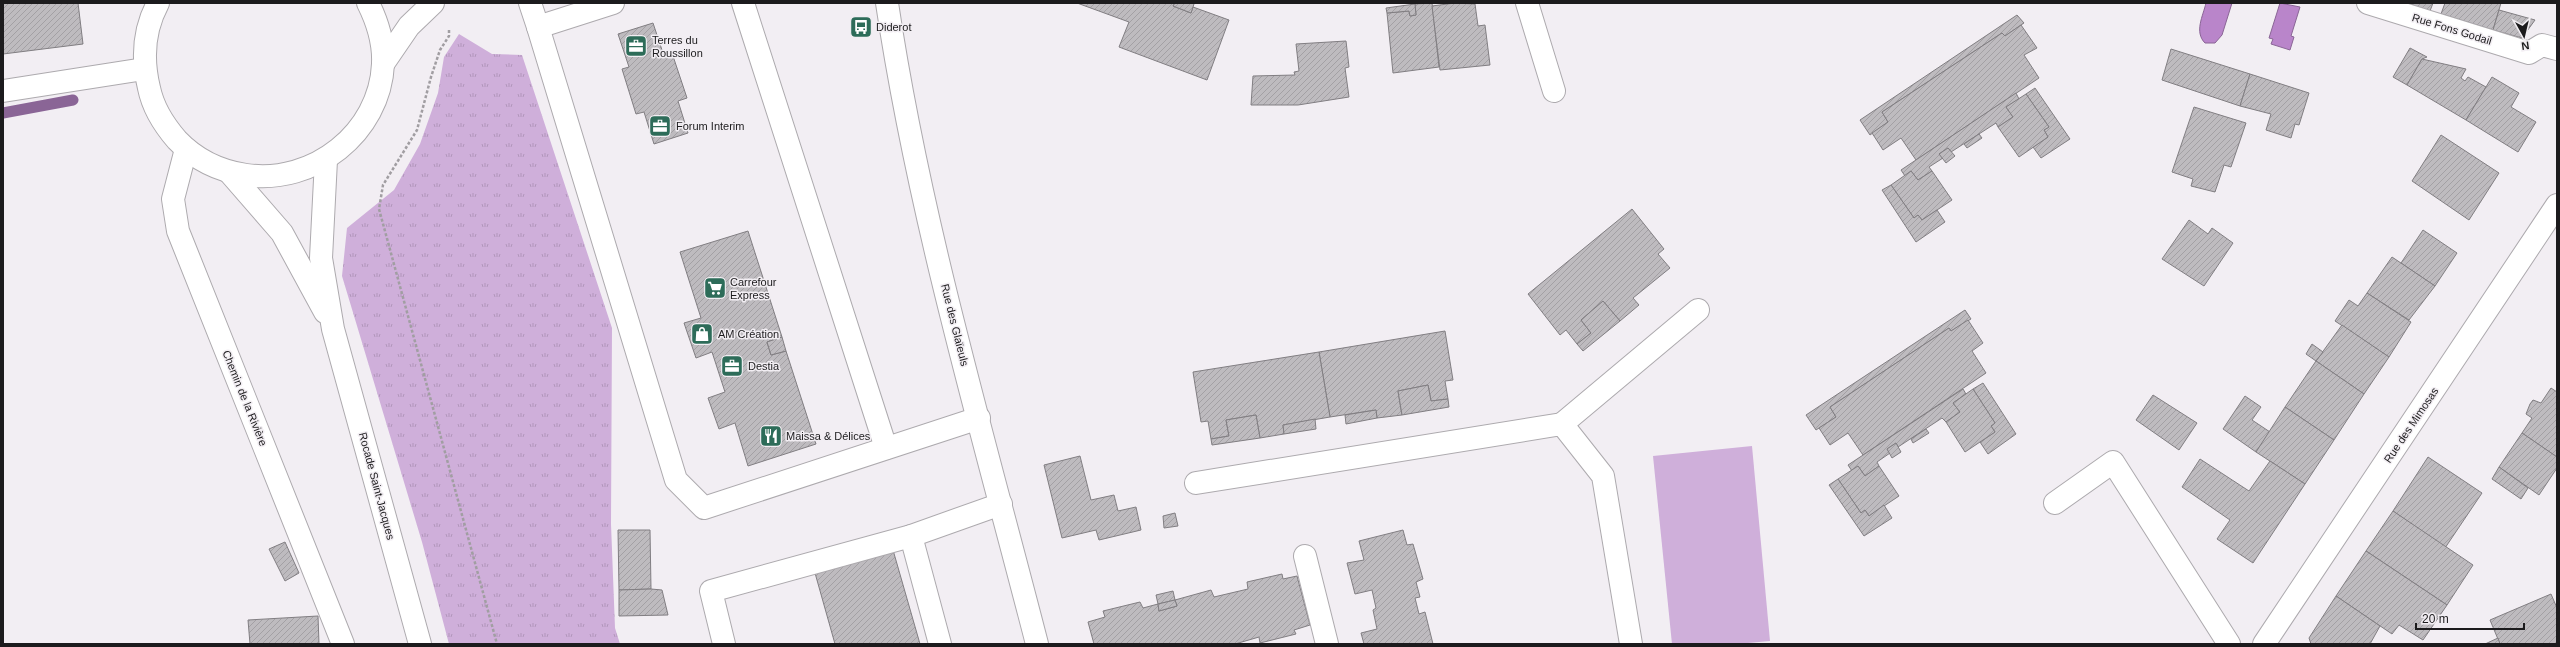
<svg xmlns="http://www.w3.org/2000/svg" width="2560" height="647" font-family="Arial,sans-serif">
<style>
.grass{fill:url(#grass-tufts)}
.pitch{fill:#cfafda}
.water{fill:#b985ca;stroke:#8a6596}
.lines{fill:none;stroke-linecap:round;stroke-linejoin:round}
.stream{stroke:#8a6596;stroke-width:11}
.building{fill:url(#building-hatch);stroke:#817e82}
.minor-casing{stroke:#adaaae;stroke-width:24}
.major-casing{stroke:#adaaae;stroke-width:24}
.path{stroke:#a19ea2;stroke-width:2.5;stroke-dasharray:3 2;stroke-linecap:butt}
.minor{stroke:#fff;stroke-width:22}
.major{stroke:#fff;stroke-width:22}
.labels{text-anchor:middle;stroke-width:3;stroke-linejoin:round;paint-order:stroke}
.poi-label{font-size:11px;fill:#1c1b1d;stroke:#f2eef3;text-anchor:start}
.street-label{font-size:11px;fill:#1c1b1d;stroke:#f2eef3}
</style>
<defs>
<pattern id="grass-tufts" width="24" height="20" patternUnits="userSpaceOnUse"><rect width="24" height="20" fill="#cfafda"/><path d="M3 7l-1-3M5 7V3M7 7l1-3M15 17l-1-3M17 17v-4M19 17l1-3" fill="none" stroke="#b196bb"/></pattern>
<pattern id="building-hatch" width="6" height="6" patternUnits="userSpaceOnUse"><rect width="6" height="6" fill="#bebbbf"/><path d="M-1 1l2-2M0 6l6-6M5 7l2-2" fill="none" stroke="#a3a0a4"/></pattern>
</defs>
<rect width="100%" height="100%" fill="#f2eef3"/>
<path class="grass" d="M459,34L492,54L522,55L612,328L611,524L615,628L620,644H449L422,542L342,276L347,228L394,190L420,144L438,93L444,57Z"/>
<path class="pitch" d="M1752,446L1770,641L1737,644H1672L1653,456Z"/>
<g class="water">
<path d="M2206,3H2232L2222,35L2215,43H2205C2194,32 2203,16 2206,3Z"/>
<path d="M2280,3L2300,7L2291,36L2294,37L2290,50L2271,44L2273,39L2269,38Z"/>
</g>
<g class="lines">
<path class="stream" d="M3,113L73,100"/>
</g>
<g class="building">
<path d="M3,3H78L83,44L3,54Z"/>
<path d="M1077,3H1175L1173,6L1191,13L1193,7L1229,20L1207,80L1119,47L1129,22Z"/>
<path d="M1175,3H1192L1194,4L1191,13L1173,6Z"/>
<path d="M1432,3L1439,67L1393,73L1387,13L1409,11L1410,16L1416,15L1415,4Z"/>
<path d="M1455,3L1475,4L1478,26L1485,25L1490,65L1440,70L1432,6Z"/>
<path d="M2413,3H2433L2430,11L2412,6Z"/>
<path d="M2445,3H2501L2493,30L2441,14Z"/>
<path d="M1415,4L1416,15L1410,16L1409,11L1387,13L1386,8Z"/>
<path d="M2499,10L2535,20L2522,38L2493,30Z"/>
<path d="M2017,15L2024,23L2005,36L2002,33L1882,112L1888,122L1870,135L1860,120Z"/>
<path d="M653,23L664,56L672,53L687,98L678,101L688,133L654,144L644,112L636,114L622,69L629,67L618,34Z"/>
<path d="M2021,25L2037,48L2024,55L2039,78L1916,160L1901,138L1883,150L1872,133L1888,122L1882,112L2002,33L2005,36Z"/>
<path d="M1346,41L1349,67L1345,68L1349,97L1298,105H1251L1253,76L1295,75L1294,72L1299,71L1296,44Z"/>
<path d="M2410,48L2427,57L2422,59L2407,85L2393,77Z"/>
<path d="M2171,49L2250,74L2240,106L2162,80Z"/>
<path d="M2422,59L2466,69L2461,78L2465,81L2468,77L2486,87L2466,120L2407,85Z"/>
<path d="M2250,74L2309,93L2299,125L2295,124L2291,138L2266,130L2271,114L2240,106Z"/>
<path d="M2492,77L2519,93L2511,107L2536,122L2518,152L2466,120Z"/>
<path d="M2035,88L2070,139L2041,158L2033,147L2048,137L2044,130L2049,127L2026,94Z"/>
<path d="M2016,93L2019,99L2006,107L2013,117L1998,127L1996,123L1951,152L1948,148L1939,154L1943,158L1929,167L1932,171L1918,180L1911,171L1905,176L1901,170Z"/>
<path d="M2026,94L2049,127L2044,130L2048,137L2019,157L1998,127L2013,117L2006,107Z"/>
<path d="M2194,107L2246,123L2231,167L2224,165L2215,192L2191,186L2193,179L2172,172Z"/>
<path d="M1979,134L1982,138L1967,148L1964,144Z"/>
<path d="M2441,135L2499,173L2469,220L2412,181Z"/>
<path d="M1948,148L1955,156L1946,163L1939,154Z"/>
<path d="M1911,171L1918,180L1932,171L1952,200L1922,220L1918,215L1914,218L1891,185Z"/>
<path d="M1891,185L1914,218L1918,215L1922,220L1937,210L1945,222L1916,242L1882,190Z"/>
<path d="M1632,209L1664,249L1658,254L1670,268L1633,298L1639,305L1620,321L1603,301L1581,320L1591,333L1577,344L1566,330L1560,335L1528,294Z"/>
<path d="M2189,220L2208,234L2212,228L2233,243L2204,286L2162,259Z"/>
<path d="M2423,230L2457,253L2435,286L2401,263Z"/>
<path d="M748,231L782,337L767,342L771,355L786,351L816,444L748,466L735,423L719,429L708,398L725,392L712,352L696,358L684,323L701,318L680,252Z"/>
<path d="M2392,257L2435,286L2409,320L2367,293Z"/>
<path d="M2367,293L2411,322L2389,357L2335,321L2349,300L2358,306Z"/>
<path d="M1603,301L1620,321L1583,351L1577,344L1591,333L1581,320Z"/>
<path d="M1965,310L1971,319L1951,331L1949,328L1830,407L1836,417L1816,430L1806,415Z"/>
<path d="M1968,320L1983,343L1972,351L1986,373L1863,455L1848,433L1830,445L1819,428L1836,417L1830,407L1949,328L1951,331Z"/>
<path d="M2342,325L2389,357L2364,394L2316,361Z"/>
<path d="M1445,331L1453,380L1445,381L1448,399L1431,401L1428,385L1398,391L1402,415L1377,418L1376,410L1330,417L1319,352Z"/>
<path d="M782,337L786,351L771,355L767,342Z"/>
<path d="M2312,344L2323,352L2316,361L2306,354Z"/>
<path d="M1319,352L1330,417L1283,425L1284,434L1260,438L1256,415L1226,420L1229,436L1211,439L1208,421L1201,422L1193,372Z"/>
<path d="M2316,361L2364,394L2334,440L2285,407Z"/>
<path d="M1983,383L2016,434L1988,454L1980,442L1995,432L1991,426L1995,423L1973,389Z"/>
<path d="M1428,385L1431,401L1448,399L1449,407L1402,415L1398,391Z"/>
<path d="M2551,388L2557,392V457L2522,433L2532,418L2526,414L2530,404L2533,400L2541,403Z"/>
<path d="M1963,389L1966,394L1953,403L1960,412L1946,422L1942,418L1898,447L1896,443L1887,449L1890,453L1877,462L1879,466L1865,476L1858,466L1852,471L1848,465Z"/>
<path d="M1973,389L1995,423L1991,426L1995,432L1965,452L1946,422L1960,412L1953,403Z"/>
<path d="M2153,395L2197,423L2179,450L2136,420Z"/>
<path d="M2245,396L2261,407L2252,420L2270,432L2256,452L2223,429Z"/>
<path d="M2285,407L2334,440L2305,484L2256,452Z"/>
<path d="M1376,410L1377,418L1346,424L1345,415Z"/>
<path d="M1256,415L1260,438L1212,445L1211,439L1229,436L1226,420Z"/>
<path d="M1315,419L1316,429L1284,434L1283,425Z"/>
<path d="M1926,429L1929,433L1913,443L1911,439Z"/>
<path d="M2522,433L2557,457V468L2539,495L2499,467Z"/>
<path d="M1896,443L1901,452L1892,458L1887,449Z"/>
<path d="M1080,456L1091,500L1114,495L1118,511L1136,507L1141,530L1099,540L1096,530L1062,538L1044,465Z"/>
<path d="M2428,457L2482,493L2445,548L2393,511Z"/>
<path d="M2200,459L2249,491L2270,461L2305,484L2253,563L2217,539L2230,520L2182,487Z"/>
<path d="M1858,466L1865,476L1879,466L1899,496L1869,516L1865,510L1861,513L1838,479Z"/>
<path d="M2499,467L2528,488L2521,499L2492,479Z"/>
<path d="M1838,479L1861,513L1865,510L1869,516L1884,505L1892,518L1864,536L1829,485Z"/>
<path d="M2393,511L2473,565L2447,605L2366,551Z"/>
<path d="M1175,513L1178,526L1164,528L1163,516Z"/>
<path d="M618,530H650L651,589L619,590Z"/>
<path d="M1403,530L1407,545L1413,544L1423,579L1416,582L1420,597L1415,598L1419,614L1425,612L1433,644H1364L1361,633L1377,629L1373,610L1376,608L1372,590L1355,594L1347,563L1364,560L1359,541Z"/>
<path d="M285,542L299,573L285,581L269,549Z"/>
<path d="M893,550L920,644H835L815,573Z"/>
<path d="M2366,551L2447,605L2423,640L2399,625L2392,634L2336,596Z"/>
<path d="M1282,574L1283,579L1297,576L1310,625L1294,630L1296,634L1260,643L1259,637L1235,644H1094L1088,622L1105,617L1103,611L1140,602L1143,608L1158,604L1159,611L1177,606L1175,600L1211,590L1214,597L1248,589L1247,582Z"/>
<path d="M651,589L662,590L668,615L619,616V590Z"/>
<path d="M1173,591L1175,600L1158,604L1156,595Z"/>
<path d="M2551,594L2557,608V644H2500L2490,620Z"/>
<path d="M2336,596L2380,626L2370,644H2311L2309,638Z"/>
<path d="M1175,600L1177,606L1159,611L1158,604Z"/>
<path d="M318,616L319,644H250L248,620Z"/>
<path d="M2498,638L2500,644H2485Z"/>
</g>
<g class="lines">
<g class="minor-casing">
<g id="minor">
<path d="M530,3L538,27"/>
<path d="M613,3L538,27L676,480L704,508L979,418"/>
<path d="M743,3L886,448"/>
<path d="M887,3C919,218 983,434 1037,644"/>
<path d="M1527,3L1554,91"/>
<path d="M2368,3L2529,53L2542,45L2557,49"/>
<path d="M383,64L409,26L433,3"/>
<path d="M3,91L144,69"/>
<path d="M186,149L173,199L178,231L343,644"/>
<path d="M1562,424L1698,310"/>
<path d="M1196,483L1562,424L1603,476L1631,644"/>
<path d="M2055,503L2113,462L2229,644"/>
<path d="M911,536L940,644"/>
<path d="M1305,556L1327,644"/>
<path d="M724,644L711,591L911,536L1001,504"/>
<path d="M2264,644L2557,205"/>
</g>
</g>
<g class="major-casing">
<g id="major">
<path d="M158,3C144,29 142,59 149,88C153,108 164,125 177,140C196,160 219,171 246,175C313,185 380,133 383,64C384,43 377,21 368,3"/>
<path d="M326,160L321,258L333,329L420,644"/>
<path d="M229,172L282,233L325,312"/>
</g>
</g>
<path class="path" d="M449,30V36L440,50L431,77L417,130L383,185L379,209L497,644"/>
<use href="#minor" class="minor"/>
<use href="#major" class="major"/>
</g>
<defs>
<g id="bus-square" transform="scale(1.15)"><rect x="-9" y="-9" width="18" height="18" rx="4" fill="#2d6c59" stroke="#f2eef3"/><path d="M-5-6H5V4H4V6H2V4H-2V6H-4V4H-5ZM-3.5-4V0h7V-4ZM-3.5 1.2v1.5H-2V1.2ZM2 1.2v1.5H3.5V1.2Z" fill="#fff"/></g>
<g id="office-square" transform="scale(1.15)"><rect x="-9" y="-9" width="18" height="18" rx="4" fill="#2d6c59" stroke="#f2eef3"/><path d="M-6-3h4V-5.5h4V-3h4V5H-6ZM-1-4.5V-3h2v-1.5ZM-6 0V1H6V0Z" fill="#fff"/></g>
<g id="supermarket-square" transform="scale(1.15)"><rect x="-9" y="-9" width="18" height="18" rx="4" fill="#2d6c59" stroke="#f2eef3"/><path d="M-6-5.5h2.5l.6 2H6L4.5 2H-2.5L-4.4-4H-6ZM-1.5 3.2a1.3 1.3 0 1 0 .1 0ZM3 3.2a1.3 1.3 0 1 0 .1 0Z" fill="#fff"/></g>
<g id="shop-square" transform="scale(1.15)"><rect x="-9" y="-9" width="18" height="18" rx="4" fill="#2d6c59" stroke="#f2eef3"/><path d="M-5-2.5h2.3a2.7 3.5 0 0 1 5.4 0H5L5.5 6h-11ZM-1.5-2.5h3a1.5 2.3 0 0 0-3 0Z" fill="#fff"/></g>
<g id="restaurant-square" transform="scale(1.15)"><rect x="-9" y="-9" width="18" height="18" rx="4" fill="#2d6c59" stroke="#f2eef3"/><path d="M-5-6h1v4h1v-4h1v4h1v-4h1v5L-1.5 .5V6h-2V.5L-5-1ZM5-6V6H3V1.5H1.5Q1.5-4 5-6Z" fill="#fff"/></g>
</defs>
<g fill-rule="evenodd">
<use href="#bus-square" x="861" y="27"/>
<use href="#office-square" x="636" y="46"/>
<use href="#office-square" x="660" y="126"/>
<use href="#supermarket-square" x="715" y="288"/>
<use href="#shop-square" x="702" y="334"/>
<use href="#office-square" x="732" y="366"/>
<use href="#restaurant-square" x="771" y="436"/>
</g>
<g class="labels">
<g class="poi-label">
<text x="876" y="31">Diderot</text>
<text x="652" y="44">Terres du<tspan x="652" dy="13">Roussillon</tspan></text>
<text x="676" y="130">Forum Interim</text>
<text x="730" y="286">Carrefour<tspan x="730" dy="13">Express</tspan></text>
<text x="718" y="338">AM Création</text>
<text x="748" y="370">Destia</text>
<text x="786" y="440">Maissa &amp; Délices</text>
</g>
<g class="street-label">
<text transform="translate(2452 29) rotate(17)" y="4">Rue Fons Godail</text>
<text transform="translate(955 325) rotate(76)" y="4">Rue des Glaïeuls</text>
<text transform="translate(245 398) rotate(68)" y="4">Chemin de la Rivière</text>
<text transform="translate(2411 425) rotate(-56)" y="4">Rue des Mimosas</text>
<text transform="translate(377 486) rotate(75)" y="4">Rocade Saint-Jacques</text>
</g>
</g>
<rect width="2560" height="647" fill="none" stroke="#1c1b1d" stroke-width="8"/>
<g transform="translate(2524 36) rotate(172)" stroke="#f2eef3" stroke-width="3" paint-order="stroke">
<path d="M0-3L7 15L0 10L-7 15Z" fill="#1c1b1d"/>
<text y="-6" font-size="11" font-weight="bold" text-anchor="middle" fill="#1c1b1d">N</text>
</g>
<path d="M2416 623v6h108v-6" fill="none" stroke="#1c1b1d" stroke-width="2"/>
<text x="2422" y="623" font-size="12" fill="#1c1b1d" stroke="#f2eef3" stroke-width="3" paint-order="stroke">20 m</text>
</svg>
